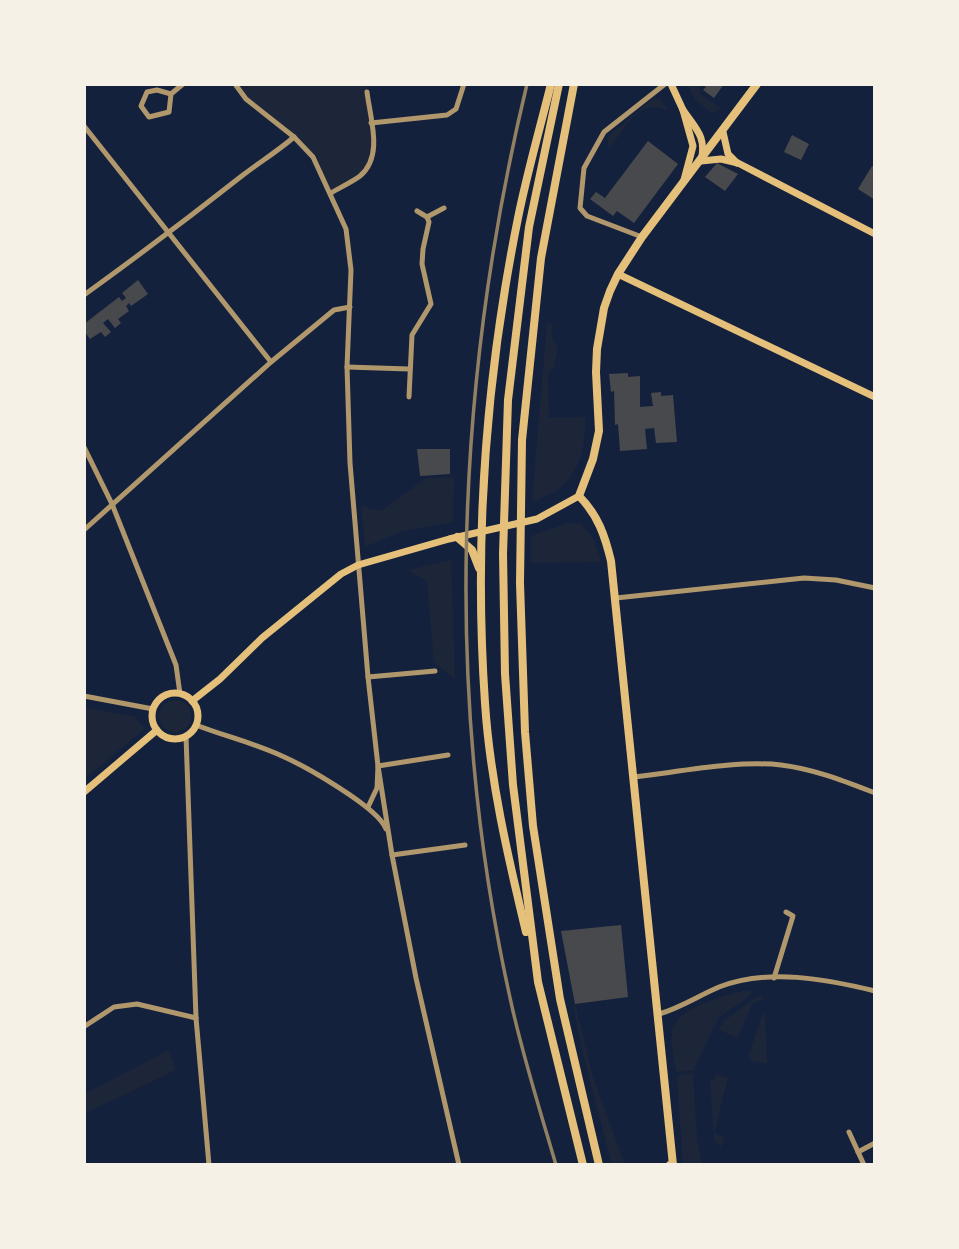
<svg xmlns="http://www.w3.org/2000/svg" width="959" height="1249" font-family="Cabin,sans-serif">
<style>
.green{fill:#1d2539}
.building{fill:#48494c}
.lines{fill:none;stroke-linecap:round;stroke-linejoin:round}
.minor{stroke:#b1986c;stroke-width:5}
.secondary{stroke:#e5c07b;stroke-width:7}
.primary{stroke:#e5c07b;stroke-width:8}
.trunk{stroke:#e5c07b;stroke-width:8}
.rail{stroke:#918062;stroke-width:3.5}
</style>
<rect width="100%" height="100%" fill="#14213d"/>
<g class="green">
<path d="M235,84H366L375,149L371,164L331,193C321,173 312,154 296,138C276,119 251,107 235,84Z"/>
<path d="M687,84H698L701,95L721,108L712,113L696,101Z"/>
<path d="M654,98L661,100L669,112C640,95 625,128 610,148L607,139L612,133Z"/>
<path d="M547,323L553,324L552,338L558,348L554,367L548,373L549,418L585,417C586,444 581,470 560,488C553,495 544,495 537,501L532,500Z"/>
<path d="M454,477L453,522L403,531L365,547L361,506L381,511L426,478Z"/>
<path d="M568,523L581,524L594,540L601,562L531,563V536Z"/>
<path d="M451,560L455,679L434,662L427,581L408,570Z"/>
<circle cx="175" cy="716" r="16"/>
<path d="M84,707L135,717L145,729L84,779Z"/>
<path d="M749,990L752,994L718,1018L693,1071L676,1072C675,1059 669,1041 673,1028C680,1006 729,994 749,990Z"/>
<path d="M756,997H763V999L752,1004L738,1038L719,1030L724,1021Z"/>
<path d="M573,1004H575L593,1077L625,1165H612L585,1062Z"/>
<path d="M763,1014H765L767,1064L752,1061L748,1056Z"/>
<path d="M169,1050L176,1070L84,1114V1094Z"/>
<path d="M690,1073L693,1074L697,1139L702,1165H683L677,1079H679V1075Z"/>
<path d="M716,1074L728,1078L714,1133L724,1137L721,1147L714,1141L710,1080H714Z"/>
</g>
<g class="building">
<path d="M702,84H724L714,98L703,90L706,87Z"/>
<path d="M792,135L809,144L801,160L784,152Z"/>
<path d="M648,141L678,164L634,223L617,211L613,216L590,199L596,192L605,198Z"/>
<path d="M717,163L738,174L725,191L705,177Z"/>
<path d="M872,166L875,168V200L858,189Z"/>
<path d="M138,280L148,294L131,306L129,303L126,306L129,311L118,319L121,323L115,328L108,319L103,323L111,332L105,337L101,332L90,339L84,331V324L119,297L122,301L126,298L122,293Z"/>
<path d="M628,373V377L640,376V407L653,406L651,393L661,392V396L673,395L677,442L656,443L654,428L645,429L647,449L620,451L618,424L615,425L614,391L611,392L609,374Z"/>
<path d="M417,449H450V474L420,476Z"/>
<path d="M621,925L628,997L575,1004L561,931Z"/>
</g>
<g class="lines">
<g class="minor">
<path d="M235,84L246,99L294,137L313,157L346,229L351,270L347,367L350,463L368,677L378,766L377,788L368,807"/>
<path d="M171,94L157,90L147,92L141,106L149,117L169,112L171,94L183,84"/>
<path d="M371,123L447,115L456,109L464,84"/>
<path d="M84,126L271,362"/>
<path d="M331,193C341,187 352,182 360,176C384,156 370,118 367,92"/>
<path d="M427,217L444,208"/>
<path d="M642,237L587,216L580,208L584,168L604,132L665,84"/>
<path d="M84,295C138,256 191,216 243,175C260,162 278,151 294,137"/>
<path d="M347,367L409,369"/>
<path d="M409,397L412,335L431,304L422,264L423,249L429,222L427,217L417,211"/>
<path d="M84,447L112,504L176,665L180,694"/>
<path d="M84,530L271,362L334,310L350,307"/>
<path d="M616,598L804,578L836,580L875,588"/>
<path d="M368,677L435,671"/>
<path d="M84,696L153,709"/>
<path d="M196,725C224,736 254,743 282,756C305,766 379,808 386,829"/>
<path d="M186,736L196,1018L209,1165"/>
<path d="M448,755L378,766L392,855L416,978L459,1165"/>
<path d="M634,777C678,772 738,760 781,765C814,769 844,781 875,793"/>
<path d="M392,855L465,845"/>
<path d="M774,978L793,916L786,912"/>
<path d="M659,1014C680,1008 698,996 719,987C768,968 826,979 875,991"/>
<path d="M85,1026L114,1007L137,1004L196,1018"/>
<path d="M849,1132L864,1165"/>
<path d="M858,1152L875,1143"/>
</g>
<g class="secondary">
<path d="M671,84L683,110L693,146L684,180"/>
<path d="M683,110C696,129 707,137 701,161L721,159L738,163L875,234"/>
<path d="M723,132L728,154L737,163"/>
<path d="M618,274L875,397"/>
<circle cx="175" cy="716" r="23"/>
<path d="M192,701L220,679L262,638L341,574L358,565L449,539L537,519L579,496"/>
<path d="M84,792L157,730"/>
</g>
<path class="primary" d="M673,1165L611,561C605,536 598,515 579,496L593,459L599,431L596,372L597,349L604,308L610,291L618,274L642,237L757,84"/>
<g class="trunk">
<path d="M559,84L529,227L508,400L503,554L505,674L513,785L538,982L583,1165"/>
<path d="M574,84L541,258L522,440L520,583L525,732L533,826L560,999L599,1165"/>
<path d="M457,537L472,550L479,568"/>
<path d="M526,932C508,857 490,780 485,703C474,542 486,376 518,218C527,173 540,128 551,84"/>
<path d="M670,1165H673"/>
</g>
<path class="rail" d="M527,84C454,387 443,706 513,1011C525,1063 541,1114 556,1165"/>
</g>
<rect width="959" height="1249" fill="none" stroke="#f6f1e7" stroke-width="172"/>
</svg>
